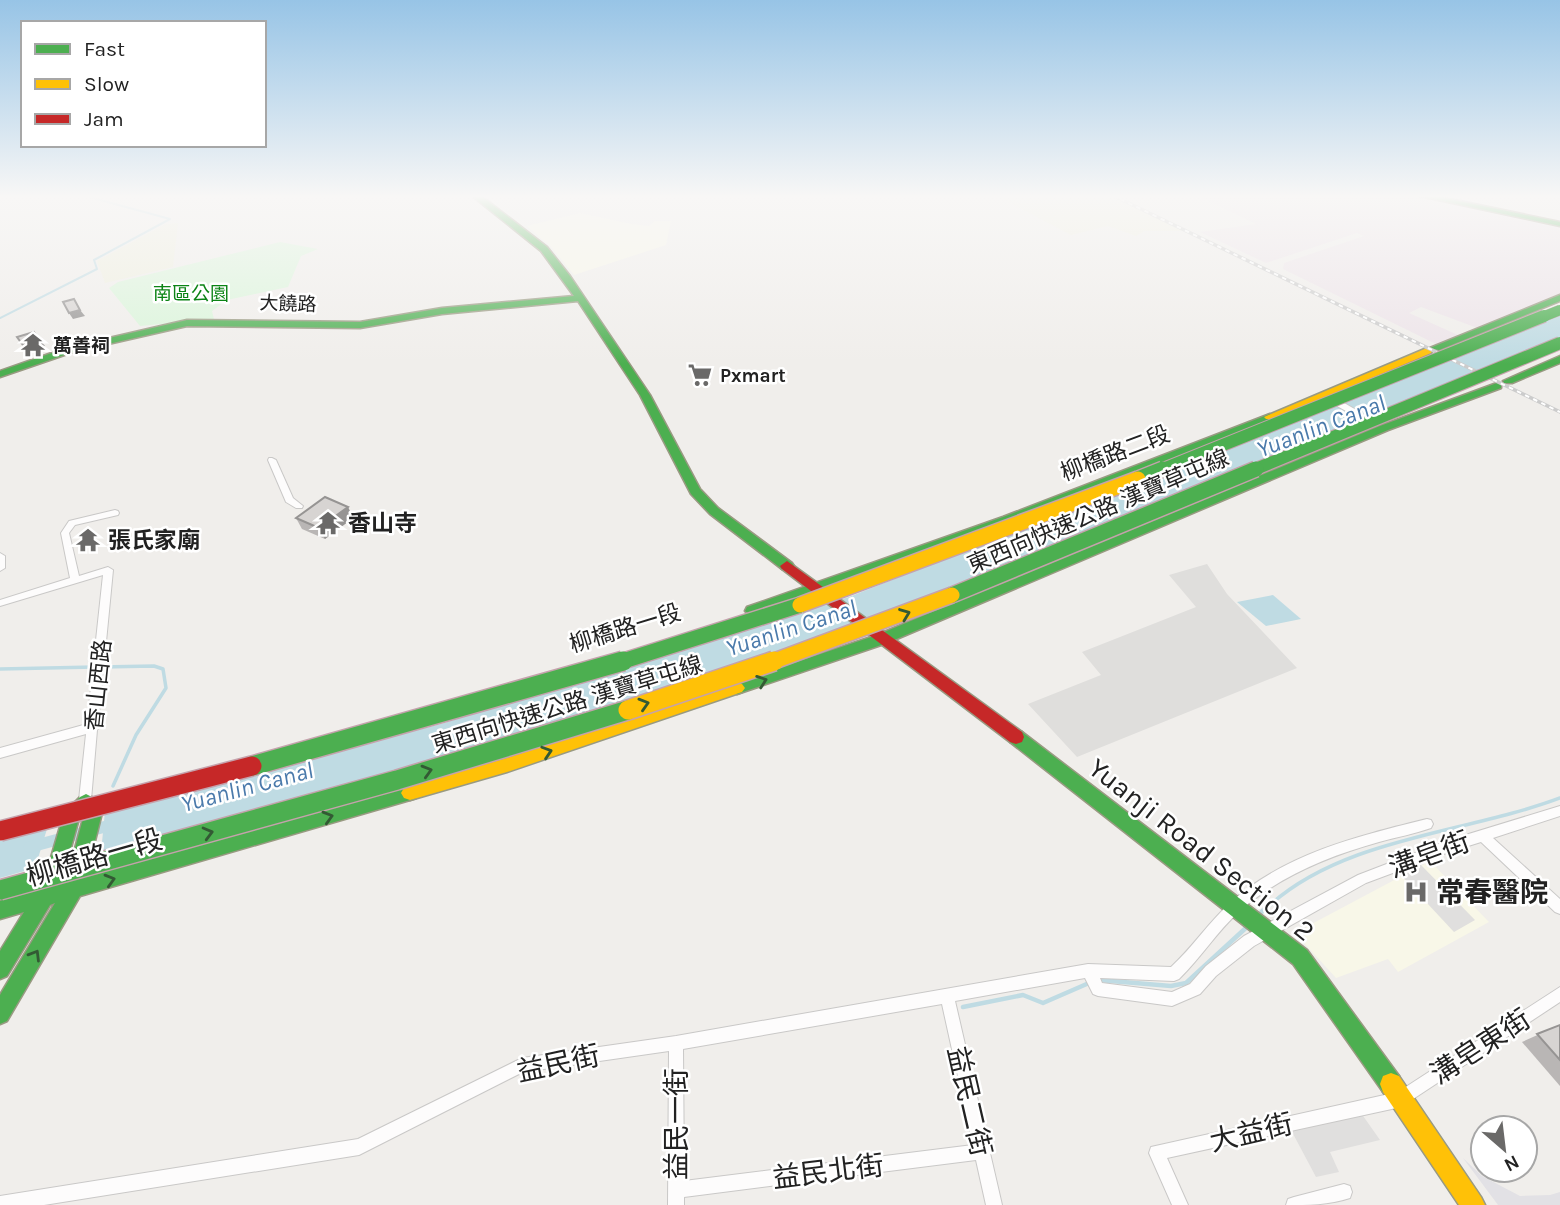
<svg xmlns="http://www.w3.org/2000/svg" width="1560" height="1205" font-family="Karla,'Noto Sans TC',sans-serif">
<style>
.residential{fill:#dfdedc}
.industrial{fill:#ede4e9}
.education{fill:#f8f7e8}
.farmland{fill:#efefdf}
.park{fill:#daf5da}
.parking{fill:#e0dfde}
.plaza{fill:#e2e1e5}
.water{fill:#bfdbe3}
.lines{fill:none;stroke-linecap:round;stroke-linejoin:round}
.stream-far2{stroke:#bfdbe3;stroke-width:2}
.stream-far1{stroke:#bfdbe3;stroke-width:3.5}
.stream{stroke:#bfdbe3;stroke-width:4.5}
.canal{fill:#bfdbe3;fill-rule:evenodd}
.street-casing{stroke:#c9c8c7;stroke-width:2}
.fast-casing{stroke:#999a82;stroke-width:3}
.slow-casing{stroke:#999a82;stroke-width:3}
.jam-casing{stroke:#999a82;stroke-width:3}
.street{fill:#fdfcfc;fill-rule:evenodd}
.fast{fill:#4caf50;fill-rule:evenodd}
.slow{fill:#ffc107;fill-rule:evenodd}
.jam{fill:#c62828;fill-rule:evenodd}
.rail-casing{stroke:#ccc;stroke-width:3.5}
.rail{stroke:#fff;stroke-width:2;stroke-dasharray:4.5;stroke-linecap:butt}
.fast-bridge-far3-casing{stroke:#c5a2ac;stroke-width:11;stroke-linecap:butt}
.fast-bridge-far2-casing{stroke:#c5a2ac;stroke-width:14;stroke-linecap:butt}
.fast-bridge-far1-casing{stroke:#c5a2ac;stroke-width:18;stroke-linecap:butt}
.fast-bridge-casing{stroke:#c5a2ac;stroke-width:22;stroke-linecap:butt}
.slow-bridge-far1-casing{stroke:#c5a2ac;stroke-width:18;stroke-linecap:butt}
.slow-bridge-casing{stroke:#c5a2ac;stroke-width:22;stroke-linecap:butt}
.jam-bridge-casing{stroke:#c5a2ac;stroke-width:22;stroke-linecap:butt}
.fast-bridge-far3{stroke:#4caf50;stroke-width:10}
.fast-bridge-far2{stroke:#4caf50;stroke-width:12}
.fast-bridge-far1{stroke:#4caf50;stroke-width:15}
.fast-bridge{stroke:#4caf50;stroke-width:19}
.slow-bridge-far1{stroke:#ffc107;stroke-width:15}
.slow-bridge{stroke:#ffc107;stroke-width:19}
.jam-bridge{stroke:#c62828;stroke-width:19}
.wall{fill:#b9b6b5}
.shaded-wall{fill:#969493}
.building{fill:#d7d4d2;stroke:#969493;stroke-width:2}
.oneway{stroke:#335a34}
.labels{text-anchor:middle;stroke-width:5;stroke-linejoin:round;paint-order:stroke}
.far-park-label{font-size:19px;fill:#0c8416;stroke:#fff}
.far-street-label{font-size:19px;fill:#222;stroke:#fff}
.far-poi-label{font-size:19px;font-weight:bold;fill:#222;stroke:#fff;text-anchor:start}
.street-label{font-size:23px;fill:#222;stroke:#fff}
.poi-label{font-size:23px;font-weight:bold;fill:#222;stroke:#fff;text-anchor:start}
.water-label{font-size:24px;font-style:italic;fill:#4a7aab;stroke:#fff}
.near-street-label{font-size:28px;fill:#222;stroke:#fff}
.near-poi-label{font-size:28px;font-weight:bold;fill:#222;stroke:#fff;text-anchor:start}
</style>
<rect width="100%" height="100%" fill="#f0eeeb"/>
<path class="residential" d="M1207,564L1227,594L1297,668L1077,757L1028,704L1101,675L1082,652L1196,607L1169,575Z"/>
<path class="industrial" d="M1196,195H1415L1546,220L1551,226H1559L1560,232V296L1480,329L1421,307L1409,313L1460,336L1436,344L1283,269L1284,263L1364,236L1357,233L1266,263L1200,232L1256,224Z"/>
<g class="education">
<path d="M580,213L631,224L649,226L655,221H671L666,245L574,275L551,247L527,226Z"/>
<path d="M1430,861L1489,922L1398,972L1388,959L1336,978L1303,942L1306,927Z"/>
</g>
<g class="farmland">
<path d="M995,195H1110L1186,231H1144L1136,236L1108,226L1071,235Z"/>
<path d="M178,223L173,267L105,283L97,261L166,224Z"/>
</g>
<path class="park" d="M280,242L318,249L301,256L288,287L227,300L212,311L214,319L140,326L109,288L118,282Z"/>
<g class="parking">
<path d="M1419,863L1475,920L1454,932L1399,873Z"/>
<path d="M1361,1113L1380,1140L1330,1152L1339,1172L1316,1177L1291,1130Z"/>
</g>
<path class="plaza" d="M1463,1158L1482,1176L1520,1196L1550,1195L1560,1192V1205H1498Z"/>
<g class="water">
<path d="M1560,315V340L897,612L544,728L101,853L105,811L441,724L849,597Z"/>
<path d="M1273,595L1301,619L1266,626L1237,602Z"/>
<path d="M47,829L35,868L0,878V841Z"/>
</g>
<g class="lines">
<path class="stream-far2" d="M0,318L97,269L94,260L170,219L82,195"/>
<g class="stream-far1">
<path d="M101,667L154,666L163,669L166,688L136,735L113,786"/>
<path d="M0,669L95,667"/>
<path d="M1271,904C1347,837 1467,833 1560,798"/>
</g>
<g class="stream">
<path d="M1257,916L1273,902"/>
<path d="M1099,980L1171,986L1186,983L1248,926"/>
<path d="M963,1007L1023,995L1043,1003L1089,983"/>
</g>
<path class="canal" d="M115,818L120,820L122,824L120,828L115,830L30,853L25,851L23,847L25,843L30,841Z"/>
<g class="street-casing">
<g id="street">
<path d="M1328,397H1334L1380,424L1376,426H1373L1328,401Z"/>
<path d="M269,458H272L276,460L293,498L303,506L302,508H296L286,502L268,460Z"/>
<path d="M115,510L118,511L119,513L118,515L75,525L69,533L79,576L108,567L113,570L98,724L99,727L97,730L91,800L89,804L85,805L81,804L79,800L86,734L0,758V748L87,724L103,575L0,606V600L70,578L61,533L69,521Z"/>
<path d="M0,553L5,556V568L0,571Z"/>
<path d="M1560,806V816L1493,838L1560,899V914L1555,912L1481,842L1449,852L1366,883L1254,946L1216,976L1200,994L1172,1006L1098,996L1093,994L1085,978L955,1001L1002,1205H986L976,1160L684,1197V1205H668L669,1051L523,1072L359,1155L44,1205H0V1196L358,1139L522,1058L676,1036L1088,964L1171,967C1193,947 1208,923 1230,903C1284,854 1358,836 1427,819L1431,820L1433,824L1431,828C1414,834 1397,837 1379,842C1329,856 1279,876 1240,911C1217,931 1201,958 1179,979L1174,981L1100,978L1102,983L1172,992L1190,984L1206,966L1244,936L1358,875L1449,840ZM942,1004L973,1145L684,1181L683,1049Z"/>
<path d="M1560,987V1002L1401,1107L1167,1158L1188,1205H1172L1149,1153L1151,1147L1398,1092Z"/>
<path d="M1344,1184L1350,1186L1352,1192L1350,1198C1329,1205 1308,1205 1286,1205L1288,1199L1294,1197Z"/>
</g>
</g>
<g class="fast-casing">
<g id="fast">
<path d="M471,195H480L547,247L570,276L650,395L700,489L718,508L792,563L794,566L792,569H782L710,514L691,494L640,395L578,301L442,314L360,328L187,326L73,352L0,377V371L66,348L187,320L360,322L442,308L574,296L541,251Z"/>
<path d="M1415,195H1431L1560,222V226Z"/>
<path d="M1560,295V301L1439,350L1430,348Z"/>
<path d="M1560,356V363L1512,383H1504L1503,381Z"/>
<path d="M1497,383L1501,384V388L1388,430L887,643L737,694L732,692L729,688L732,684L877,635L1380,426Z"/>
<path d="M1270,414L1276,417L1274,419L1011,523L757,615L752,616L745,611L747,607L1003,517Z"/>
<path d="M1016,730L1022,732L1307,950L1399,1076L1402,1084L1399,1092L1391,1095L1383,1092L1293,964L1010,742L1008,737L1010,732Z"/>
<path d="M410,786L416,788L419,793L416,798L410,800L80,896L7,1021L0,1024V995L55,903L50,905L7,976L0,979V951L24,912L0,919V901L53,886L48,884L45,878L64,813L80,797L86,794L92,797L102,813L86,877ZM84,815L66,882L61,884L78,822Z"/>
</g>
</g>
<g class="slow-casing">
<g id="slow">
<path d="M1427,348L1432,351L1431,353L1274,419H1266L1264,417Z"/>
<path d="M737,682L742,684L745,688L742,692L507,772L410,800L404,798L401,793L404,788L410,786L507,758Z"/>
<path d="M1391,1073L1399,1076L1481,1197L1485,1205H1459L1383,1092L1380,1084L1383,1076Z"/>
</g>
</g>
<g class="jam-casing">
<path id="jam" d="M787,561L1022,732L1024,737L1022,742L1016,744L1010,742L782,569L780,566Z"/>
</g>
<use href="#street" class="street"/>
<use href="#fast" class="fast"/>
<use href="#slow" class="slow"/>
<use href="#jam" class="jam"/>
<g class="rail-casing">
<path id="rail" d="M1112,195L1560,412"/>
</g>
<use href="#rail" class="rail"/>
<g class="fast-bridge-far3-casing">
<path id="fast-bridge-far3" d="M1540,318L1560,310"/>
</g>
<g class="fast-bridge-far2-casing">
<g id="fast-bridge-far2">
<path d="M1158,471L1544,316"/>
<path d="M1251,471L1560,343"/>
</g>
</g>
<g class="fast-bridge-far1-casing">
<g id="fast-bridge-far1">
<path d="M1138,479L1163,469"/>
<path d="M952,595L1256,469"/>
<path d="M617,663L800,605"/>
</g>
</g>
<g class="fast-bridge-casing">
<g id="fast-bridge">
<path d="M252,766L623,661"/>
<path d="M0,890L397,780L628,710"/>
</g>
</g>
<g class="slow-bridge-far1-casing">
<g id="slow-bridge-far1">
<path d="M800,605L1138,479"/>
<path d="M769,663L952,595"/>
</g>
</g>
<g class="slow-bridge-casing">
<path id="slow-bridge" d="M628,710L774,661"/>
</g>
<g class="jam-bridge-casing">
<path id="jam-bridge" d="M0,831L252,766"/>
</g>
<use href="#fast-bridge-far3" class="fast-bridge-far3"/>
<use href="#fast-bridge-far2" class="fast-bridge-far2"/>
<use href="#fast-bridge-far1" class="fast-bridge-far1"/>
<use href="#fast-bridge" class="fast-bridge"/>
<use href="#slow-bridge-far1" class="slow-bridge-far1"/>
<use href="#slow-bridge" class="slow-bridge"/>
<use href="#jam-bridge" class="jam-bridge"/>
</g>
<g class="wall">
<path d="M348,507L353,518L325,539L302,529L296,518Z"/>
<path d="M1560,1025V1086L1522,1042Z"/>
</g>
<g class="shaded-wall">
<path d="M80,310L85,316L73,319L69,313Z"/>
<path d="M40,340L45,346L28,352L23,345Z"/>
<path d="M348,507L353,518L325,539L319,528Z"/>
</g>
<g class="building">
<path d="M74,299L80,310L69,313L63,302Z"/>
<path d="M34,332L40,340L23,345L17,337Z"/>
<path d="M325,497L348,507L319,528L296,518Z"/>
<path d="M1560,1025V1060L1537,1034Z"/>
</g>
<defs><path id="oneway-chevron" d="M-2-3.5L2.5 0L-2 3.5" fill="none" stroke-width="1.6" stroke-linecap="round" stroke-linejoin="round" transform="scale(1.75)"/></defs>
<g class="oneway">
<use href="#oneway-chevron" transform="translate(905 614) rotate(-21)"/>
<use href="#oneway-chevron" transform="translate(762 681) rotate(-19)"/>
<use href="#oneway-chevron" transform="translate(644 704) rotate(-17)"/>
<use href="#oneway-chevron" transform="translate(547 752) rotate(-18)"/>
<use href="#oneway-chevron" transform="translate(427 771) rotate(-16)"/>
<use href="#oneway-chevron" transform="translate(328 817) rotate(-16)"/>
<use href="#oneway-chevron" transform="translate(208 833) rotate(-15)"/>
<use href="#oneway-chevron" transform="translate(110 880) rotate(-16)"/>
<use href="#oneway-chevron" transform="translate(35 955) rotate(-59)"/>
</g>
<linearGradient id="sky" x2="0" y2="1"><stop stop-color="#97c4e6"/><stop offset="0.54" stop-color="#f8f7f6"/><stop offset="1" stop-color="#f8f7f6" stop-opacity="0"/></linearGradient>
<rect width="1560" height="364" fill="url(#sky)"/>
<defs>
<g id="temple-bare" transform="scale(1.89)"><path d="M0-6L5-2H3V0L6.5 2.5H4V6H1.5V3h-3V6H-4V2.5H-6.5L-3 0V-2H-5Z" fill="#6a6968" stroke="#fff" stroke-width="2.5" paint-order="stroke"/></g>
<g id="supermarket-bare" transform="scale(1.89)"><path d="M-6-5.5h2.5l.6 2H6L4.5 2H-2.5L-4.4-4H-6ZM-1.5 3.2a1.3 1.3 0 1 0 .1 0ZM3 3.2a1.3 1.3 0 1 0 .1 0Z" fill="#6a6968" stroke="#fff" stroke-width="2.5" paint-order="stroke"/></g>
<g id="hospital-bare" transform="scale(1.89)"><path d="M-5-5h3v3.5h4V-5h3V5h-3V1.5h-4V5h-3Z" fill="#6a6968" stroke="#fff" stroke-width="2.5" paint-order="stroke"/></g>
</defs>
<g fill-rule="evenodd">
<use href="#temple-bare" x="33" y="345"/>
<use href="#supermarket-bare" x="700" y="375"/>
<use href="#temple-bare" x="328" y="523"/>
<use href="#temple-bare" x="88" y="540"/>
<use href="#hospital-bare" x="1416" y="892"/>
</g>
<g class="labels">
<g class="far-park-label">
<text x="191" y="300">南區公園</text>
</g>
<g class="far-street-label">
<text transform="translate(288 303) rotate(2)" y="7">大饒路</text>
</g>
<g class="far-poi-label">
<text x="53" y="352">萬善祠</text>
<text x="720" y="382">Pxmart</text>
</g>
<g class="street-label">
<text transform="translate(1115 453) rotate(-21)" y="8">柳橋路二段</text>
<text transform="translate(1098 511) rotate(-23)" y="8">東西向快速公路 漢寶草屯線</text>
<text transform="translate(625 628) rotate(-17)" y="8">柳橋路一段</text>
<text transform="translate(98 685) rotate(-84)" y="8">香山西路</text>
<text transform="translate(567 704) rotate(-17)" y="8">東西向快速公路 漢寶草屯線</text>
</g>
<g class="poi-label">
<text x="348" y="531">香山寺</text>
<text x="108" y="548">張氏家廟</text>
</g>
<g class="water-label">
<text transform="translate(1321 426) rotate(-21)" y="8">Yuanlin Canal</text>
<text transform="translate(791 628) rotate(-18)" y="8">Yuanlin Canal</text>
<text transform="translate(247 787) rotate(-15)" y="8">Yuanlin Canal</text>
</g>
<g class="near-street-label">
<text transform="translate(1202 849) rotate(38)" y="10">Yuanji Road Section 2</text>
<text transform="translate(1429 854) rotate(-20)" y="10">溝皂街</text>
<text transform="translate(94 857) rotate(-16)" y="10">柳橋路一段</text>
<text transform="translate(1480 1046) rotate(-33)" y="10">溝皂東街</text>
<text transform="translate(558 1063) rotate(-12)" y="10">益民街</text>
<text transform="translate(970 1101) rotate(77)" y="10">益民二街</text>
<text transform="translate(676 1124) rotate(-90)" y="10">益民一街</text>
<text transform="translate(1251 1132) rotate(-13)" y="10">大益街</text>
<text transform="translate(828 1171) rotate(-7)" y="10">益民北街</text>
</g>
<g class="near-poi-label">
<text x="1436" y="902">常春醫院</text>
</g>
</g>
<rect x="21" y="21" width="245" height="126" fill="#ffffff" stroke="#a7a7a7" stroke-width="2"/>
<rect x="35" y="44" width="35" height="10" fill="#4caf50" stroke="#a7a7a7" stroke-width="2"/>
<text x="84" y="56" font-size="21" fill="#222222">Fast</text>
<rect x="35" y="79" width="35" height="10" fill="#ffc107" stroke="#a7a7a7" stroke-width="2"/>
<text x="84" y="91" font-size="21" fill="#222222">Slow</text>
<rect x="35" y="114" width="35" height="10" fill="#c62828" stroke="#a7a7a7" stroke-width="2"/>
<text x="84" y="126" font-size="21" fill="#222222">Jam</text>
<g transform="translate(1504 1149) rotate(152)"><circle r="33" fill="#ffffff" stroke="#a7a7a7" stroke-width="2"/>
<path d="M0-5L12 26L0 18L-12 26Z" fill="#6a6968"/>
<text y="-10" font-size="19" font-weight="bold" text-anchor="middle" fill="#222222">N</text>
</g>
</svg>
